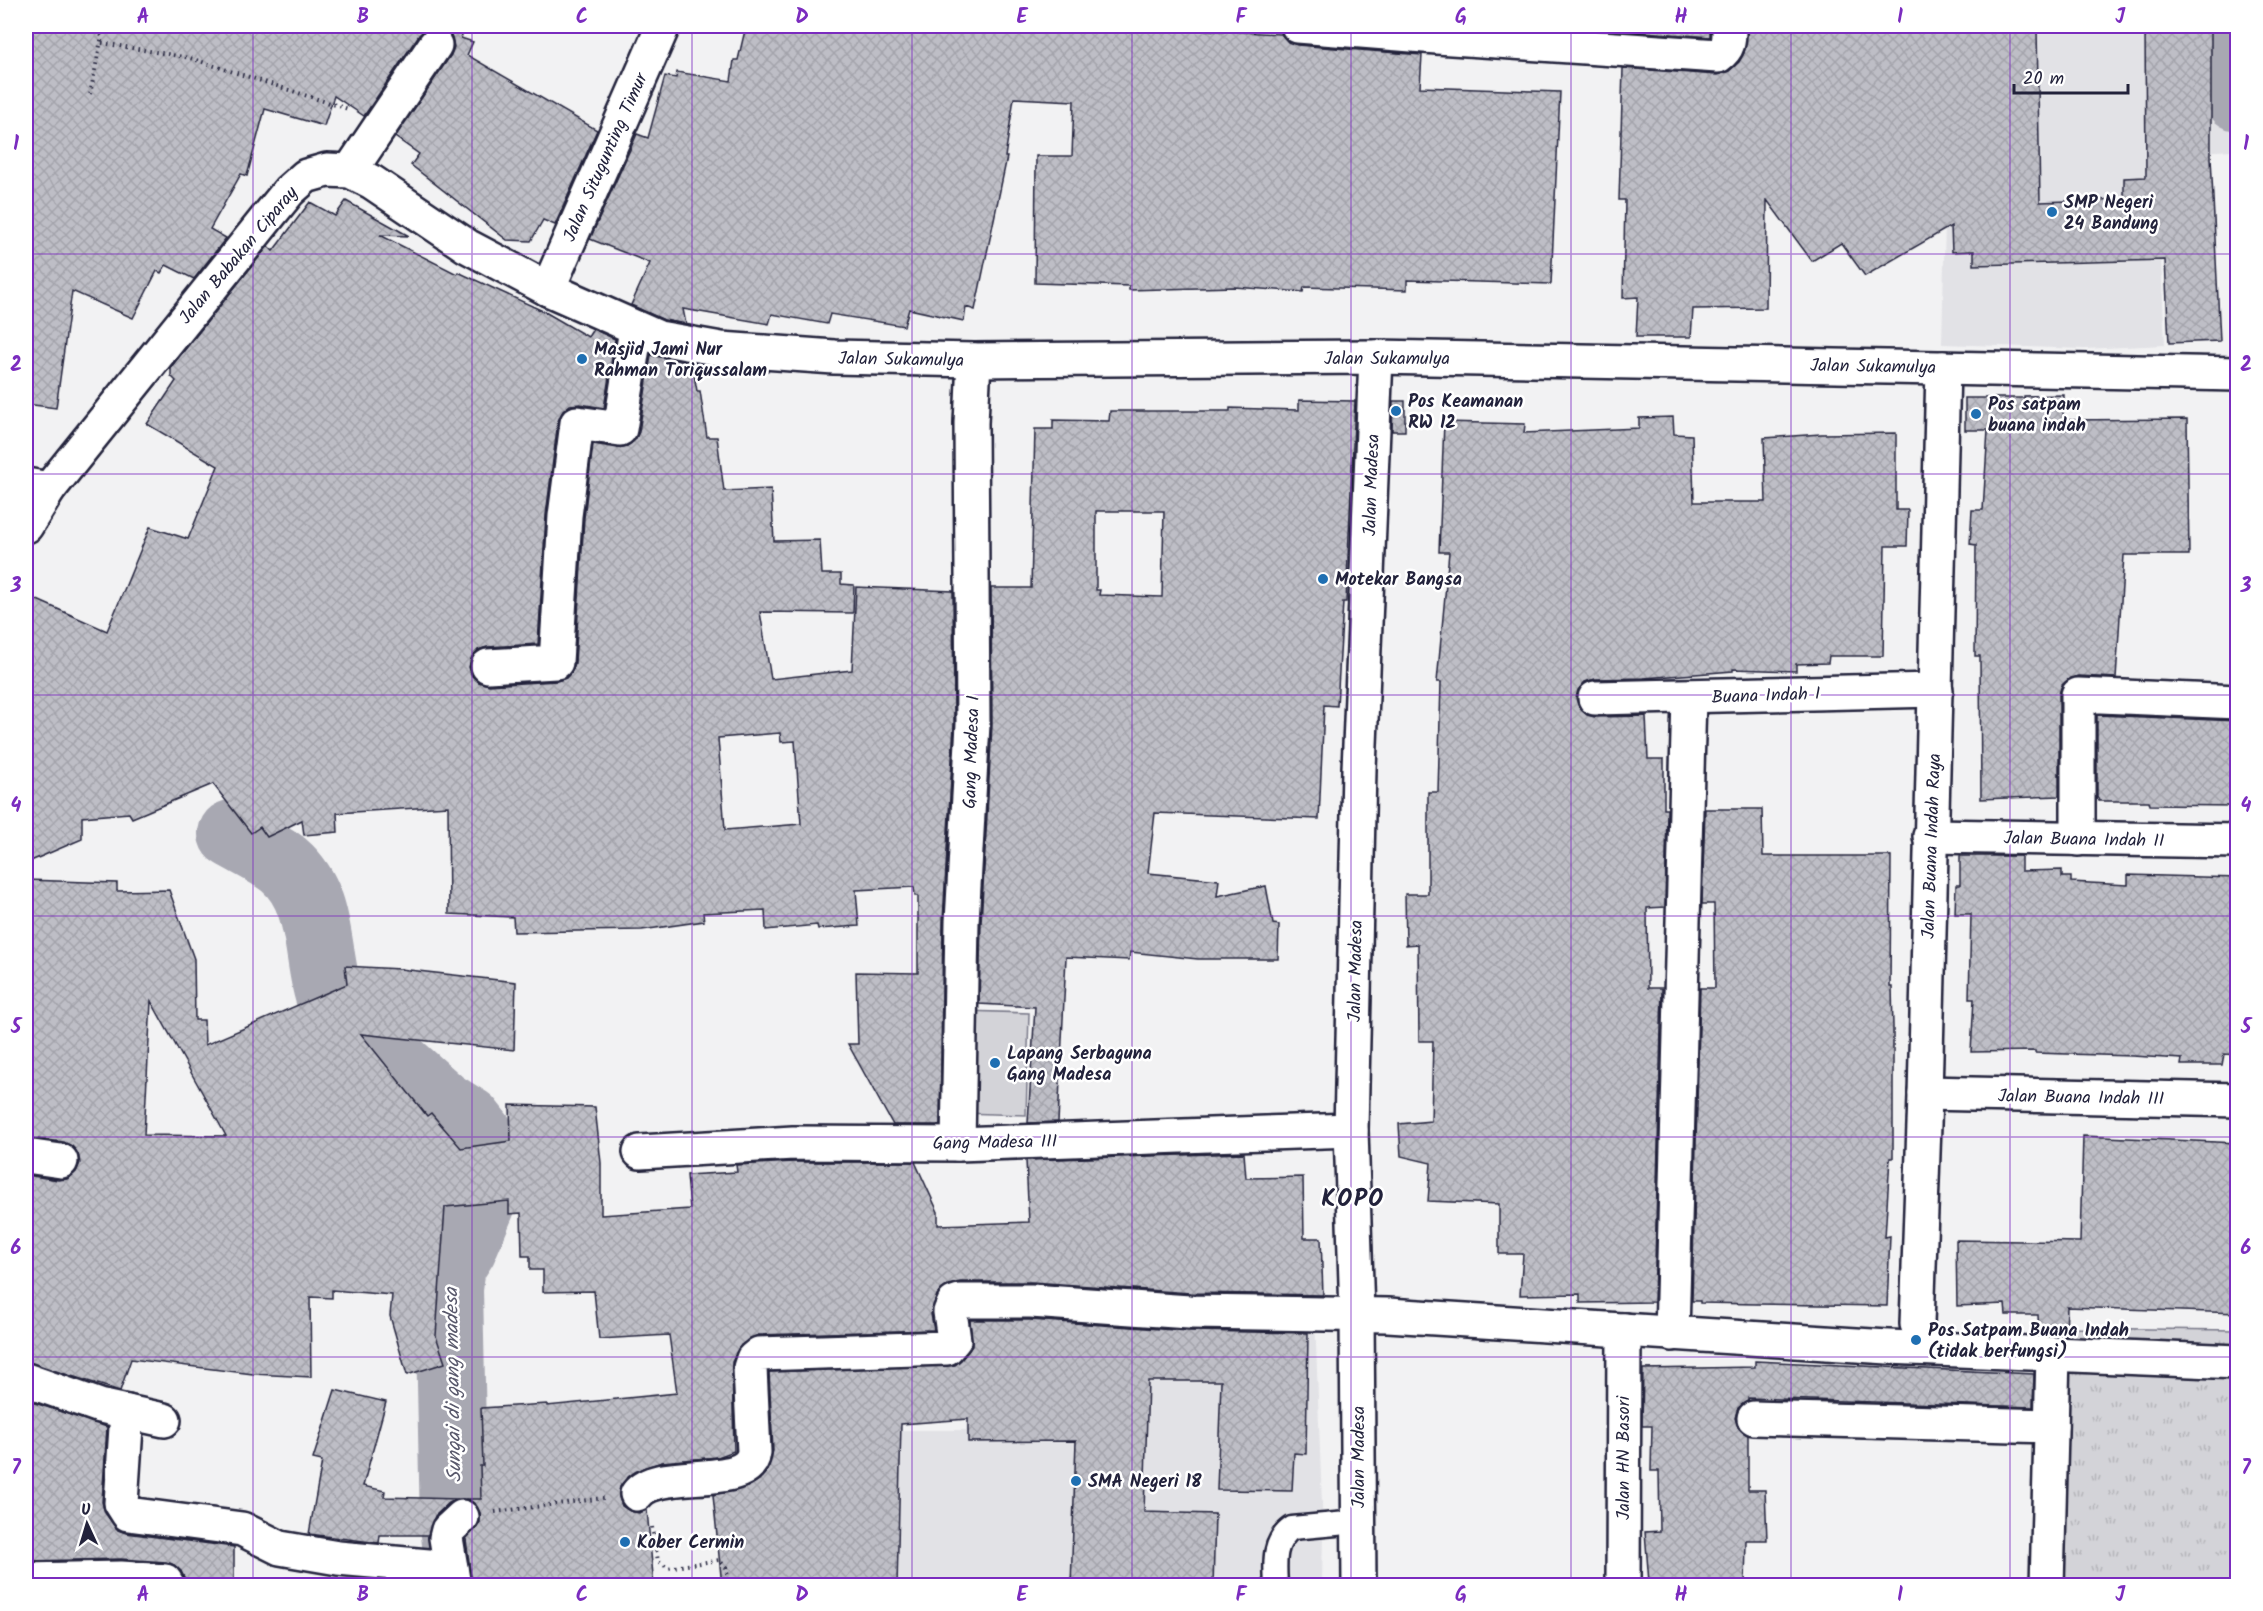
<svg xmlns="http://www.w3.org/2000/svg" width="2263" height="1611" font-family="Kalam,sans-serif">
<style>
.built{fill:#e2e2e6}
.grass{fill:url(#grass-tufts);stroke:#7a7a8a;stroke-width:1.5}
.pitch{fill:#d3d3d8;stroke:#7a7a8a;stroke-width:1.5}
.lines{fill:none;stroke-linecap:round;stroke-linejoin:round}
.river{stroke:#a8a8b2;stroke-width:68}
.building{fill:url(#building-cross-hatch);stroke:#22223b;stroke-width:1.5;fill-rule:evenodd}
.lane-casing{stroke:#22223b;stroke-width:27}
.street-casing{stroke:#22223b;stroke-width:38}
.secondary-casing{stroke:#22223b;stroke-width:38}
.path{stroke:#22223b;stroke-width:4;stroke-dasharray:1.5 4.5;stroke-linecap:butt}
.lane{stroke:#fff;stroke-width:22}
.street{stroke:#fff;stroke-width:33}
.secondary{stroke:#fff;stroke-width:33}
.grid{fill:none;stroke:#7b2cbf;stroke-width:1.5;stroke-opacity:0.55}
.poi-dot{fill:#1f6fb2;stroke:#fff;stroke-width:2}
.labels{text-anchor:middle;stroke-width:5;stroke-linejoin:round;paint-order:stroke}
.street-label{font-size:18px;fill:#22223b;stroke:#fff}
.poi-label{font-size:18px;font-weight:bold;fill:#22223b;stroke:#fff;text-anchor:start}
.water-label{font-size:20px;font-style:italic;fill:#58586b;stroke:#fff}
.district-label{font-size:24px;font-weight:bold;letter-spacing:1.5px;fill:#22223b;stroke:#fff}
.neatline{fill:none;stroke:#7b2cbf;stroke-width:2}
.grid-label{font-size:20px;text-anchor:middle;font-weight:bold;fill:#7b2cbf}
</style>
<defs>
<pattern id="grass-tufts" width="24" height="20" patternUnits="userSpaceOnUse" patternTransform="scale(1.5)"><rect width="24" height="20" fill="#d3d3d8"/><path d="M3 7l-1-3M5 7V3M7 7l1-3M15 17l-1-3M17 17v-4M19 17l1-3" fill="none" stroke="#b5b5ba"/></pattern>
<pattern id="building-cross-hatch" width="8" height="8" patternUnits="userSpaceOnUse" patternTransform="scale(1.5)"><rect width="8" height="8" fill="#bebec6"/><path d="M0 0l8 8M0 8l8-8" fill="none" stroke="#a3a3ab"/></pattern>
</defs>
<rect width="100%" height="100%" fill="#f2f2f3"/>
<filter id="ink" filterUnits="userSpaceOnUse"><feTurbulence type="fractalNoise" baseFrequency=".0167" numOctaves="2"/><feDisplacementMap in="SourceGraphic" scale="12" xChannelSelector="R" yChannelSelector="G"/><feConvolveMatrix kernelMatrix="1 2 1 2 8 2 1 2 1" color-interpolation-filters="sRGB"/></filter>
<g filter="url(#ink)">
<g class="built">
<path d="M1965,26H2225L2232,150L2156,155L2165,345L2085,349L1942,344L1946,180L1961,75Z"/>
<path d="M966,1309L1315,1317L1323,1531L1322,1585L828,1586L832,1430H966Z"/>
</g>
<path class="grass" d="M2056,1328L2237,1330V1585L2052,1586Z"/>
<path class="pitch" d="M965,1011L1029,1013L1026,1115L962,1113Z"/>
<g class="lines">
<g class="river">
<path d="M2234,26L2238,97"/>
<path d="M232,834C249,844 269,853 284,865C326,901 314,960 333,1007L442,1104L469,1121L484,1140L491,1156V1172L487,1191L463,1248L452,1265L449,1289L454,1526L461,1586"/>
</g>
</g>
<g class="building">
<path d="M26,26H465L461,38L473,42L467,55L597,130L555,225L543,220L531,241L507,240L411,165L419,154L395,137L451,55L454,47L452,37L446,30L437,26L427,28L419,35L364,116L334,96L324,126L265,109L247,176L241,174L210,229L226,238L194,279L166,265L161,273L157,271L133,318L72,291L56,408L26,404Z"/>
<path d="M746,26H1135L1281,34L1288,42L1297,45L1422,55L1420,87L1560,92L1551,284L1407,280V290L1304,287L1303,292L1234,287L1129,290V286L1035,283L1036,156H1072L1074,101L1014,98L1005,157H1007L975,310L966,307L964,321L909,309L904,326L830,314L827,324L772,314L769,324L683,309L686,324L664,320L631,305L650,263L590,239L637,134L648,138L665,76L676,78L677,72L731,81L734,60H738Z"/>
<path d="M1629,26H1710V37L1629,31Z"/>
<path d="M1748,26H1961V31L2037,29L2040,202L2124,199V178L2146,177L2145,26H2211V157L2220,341L2169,343L2165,260L1974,265V251L1952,252L1951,226L1865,276L1841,243L1812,261L1767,200L1766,308L1693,309L1691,337H1636L1638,297L1623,298L1625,200H1619L1623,68L1717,75L1729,71L1739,62L1744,53Z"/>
<path d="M346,201L409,236L380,235L457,274L458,272L545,312L588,337L593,329L615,339L604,408L580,404L570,405L563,411L558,421L546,515L538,644L487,647L478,650L472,657L469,667L472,676L479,682L489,685L557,681L566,678L572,671L575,663L584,518L593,444L618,448L627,446L635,440L639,432L651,355L692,363L697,391H700L707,437H717L724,491L771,489L774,541L820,540L822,574H841V584L854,585L853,613L760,612L771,679L852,670L856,587L953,591L954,724L943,921L940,1125H893L848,1044H858L856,972L918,973V896H915L914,887L856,890L859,926L818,929L817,925L766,930L765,910L703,913L704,921L642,930L514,932L513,917L449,914L448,806L337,813L338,832L304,835L302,820L267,837L260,827L251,833L213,784L132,818L129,813L82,817V839L26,863V595L107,631L150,527L188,539L218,466L147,424L176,381L171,376V367L268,246L273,251L310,202L335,216ZM780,733L781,742L795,741L801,824L725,830L718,738Z"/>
<path d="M2064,395L2063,420L2187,419L2189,555H2124L2116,678L2079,676L2070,678L2062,685L2059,694V796L1981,799L1980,656H1975L1976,545L1970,544L1972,510H1983L1988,430H1965V398H2024V396Z"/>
<path d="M1299,400L1355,401L1346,602H1343L1337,706L1324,705L1319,819L1155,813L1148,873L1219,880L1217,896L1266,886L1273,924L1279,925L1278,959H1198L1130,952L1129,960L1066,957L1058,1122L1028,1123L1035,1007L979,1004L981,923L992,725L991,588H1031L1035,429H1053V420L1109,421L1110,411H1230V408L1299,410ZM1096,511H1164L1162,597L1099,595L1100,590H1096Z"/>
<path d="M1393,401H1405V431H1392Z"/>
<path d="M1673,417L1674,434L1692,435L1694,502H1766L1764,438L1821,434L1896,433V510H1908L1907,546H1885L1883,656H1829L1828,663L1796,664V671L1733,669V671L1644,678L1595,679L1585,682L1578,690L1576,698L1579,707L1587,715L1595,717L1646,716L1648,759H1664V809H1667L1665,907L1647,908L1648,988H1662L1654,1302L1580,1303V1294L1520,1295L1523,1254H1499V1204L1428,1201L1431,1163L1401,1156L1399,1124L1431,1121L1433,1041H1419L1418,944L1406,945L1405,894H1428V792H1438L1441,682H1437L1449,552H1439L1444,422L1525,424L1524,433L1639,428V418Z"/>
<path d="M2097,715L2238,721V801H2234V806L2150,805L2149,801H2099L2097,796Z"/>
<path d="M1705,809H1762L1763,856H1891L1890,987H1892L1893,1027V1158H1890L1885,1237L1890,1236L1887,1306L1700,1303V1301H1692L1700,988H1715L1714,904H1702Z"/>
<path d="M1960,856H2021V871L2062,870V877H2071V882L2128,885V875L2238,878V1055L2224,1054L2222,1065H2181L2182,1059L2132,1056L2035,1053V1051L1971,1052L1974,999H1969L1971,914H1955L1956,885H1960Z"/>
<path d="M26,880L117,883V891L169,890L194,959L195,1020H204L205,1045L347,984L345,966L400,969L516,982L514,1050L361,1034L427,1116L431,1113L461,1148L511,1141L510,1105L595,1107L601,1163V1215L690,1209L687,1175L737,1172L736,1165L794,1162H915L938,1212V1225L1029,1222L1026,1160L1244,1153L1246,1178L1303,1177L1304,1238H1321L1323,1295L1190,1293L1032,1282H960L948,1285L937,1295L931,1314L934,1330L758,1335L741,1345L732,1362L734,1451L718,1457L662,1462L643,1468L626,1479L620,1487L619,1497L622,1506L630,1511L639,1513L647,1510L654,1586H472L466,1539L480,1523V1513L476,1505L467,1499H481L480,1466H483L481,1408L547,1404V1406L677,1393L669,1335L599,1339L594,1291L543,1292V1270H530V1256H522L521,1213L509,1214V1201L445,1207L436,1336L445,1363L407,1375L390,1316L392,1295L332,1290V1298L310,1297L311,1377L253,1374L131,1359L120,1391L26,1362V1175L58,1180L67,1179L76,1172L80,1163L78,1154L72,1146L64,1142L26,1138ZM151,1001L208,1103L226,1136L144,1135Z"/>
<path d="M2083,1136L2238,1143V1313L2067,1307L2066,1336L2039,1335L2038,1315H2006L2005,1304L1957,1306L1956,1240L2080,1242Z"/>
<path d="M970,1320H1030L1189,1331L1308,1333L1306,1454L1294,1453L1292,1491L1217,1490L1221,1381H1148L1144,1512L1215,1514L1213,1586H1071L1076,1441L968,1442V1419L901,1424L897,1586H722L713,1495L747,1487L759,1480L766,1472L773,1451L769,1372L955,1365L961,1360L972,1346Z"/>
<path d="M1755,1361L2034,1374L2033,1407L1748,1398V1401L1738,1408L1735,1418L1738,1427L1748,1435V1490H1765L1767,1540H1746L1745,1586H1659V1582H1649L1645,1532L1660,1531L1659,1471H1651L1652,1426H1642L1643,1369L1755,1367Z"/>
<path d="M335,1390L386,1402L363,1486L385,1491L384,1497L458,1499L449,1503L435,1516L428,1535H380L379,1543L309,1534L322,1461L313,1459Z"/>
<path d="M26,1400L107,1427L102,1502L105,1513L118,1530L126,1533L234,1547V1585H187L181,1571L174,1565L166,1562L121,1559L26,1561Z"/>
</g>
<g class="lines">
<g class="lane-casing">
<path id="lane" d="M1276,1586C1275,1564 1272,1542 1292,1528L1358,1522"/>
</g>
<g class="street-casing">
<g id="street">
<path d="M1298,26L1437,37L1718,56C1730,48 1729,39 1729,26"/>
<path d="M350,171L435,45"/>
<path d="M548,289L659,338L721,349L834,357L974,360L1376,357L2238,374"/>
<path d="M26,485L49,489"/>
<path d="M488,666L556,662L565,516L577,423L620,429L636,329"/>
<path d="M1595,698L1936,690"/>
<path d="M1930,836L2238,841"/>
<path d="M2078,839V695L2238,702"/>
<path d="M1925,1093L2238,1100"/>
<path d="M958,1144L962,922L973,724L971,423L974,360"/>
<path d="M640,1152L793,1143L958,1144L1351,1130"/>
<path d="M26,1156L61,1161"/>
<path d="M1917,1324L1925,1096L1943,368"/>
<path d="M1672,1334L1689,697"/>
<path d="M26,1380L100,1406L164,1420"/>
<path d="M127,1412L121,1503L128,1514L242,1529L280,1548L338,1558L451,1568"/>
<path d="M1754,1418L2051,1426"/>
<path d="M637,1494C659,1465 750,1492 754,1452L750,1368L753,1359L759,1354L947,1348L954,1340L950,1312L954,1303L960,1301H1031L1189,1312L1388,1315L1888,1347L2238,1362"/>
<path d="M26,1580L121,1578L165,1581L168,1586"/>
<path d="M454,1586L446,1538L448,1530L462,1517"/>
<path d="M1359,1586L1357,1314L1351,1130L1359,769L1376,357"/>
<path d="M1623,1586L1624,1330"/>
<path d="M2047,1586L2053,1355"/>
</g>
</g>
<g class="secondary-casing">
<path id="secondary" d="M26,526L49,489L271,213L289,191L306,176L327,170L350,171L372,182L467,246L548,289L663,26"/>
</g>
<g class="path">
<path d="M66,26L99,33L102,36L90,94"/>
<path d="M102,43L190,58L348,109"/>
<path d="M495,1512L604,1498"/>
<path d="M652,1527L658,1561L668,1568L719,1560L726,1567L730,1586"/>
</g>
<use href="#lane" class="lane"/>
<use href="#street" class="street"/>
<use href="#secondary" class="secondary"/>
</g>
</g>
<path class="grid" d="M253,26V1586M472,26V1586M692,26V1586M912,26V1586M1132,26V1586M1351,26V1586M1571,26V1586M1791,26V1586M2010,26V1586M26,254H2238M26,474H2238M26,695H2238M26,916H2238M26,1137H2238M26,1357H2238"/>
<g class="poi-dot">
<circle cx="2052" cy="212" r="6"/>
<circle cx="582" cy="359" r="6"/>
<circle cx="1396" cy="411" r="6"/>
<circle cx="1976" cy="414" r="6"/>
<circle cx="1323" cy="579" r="6"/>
<circle cx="995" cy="1063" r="6"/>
<circle cx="1916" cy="1340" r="6"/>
<circle cx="1076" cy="1481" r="6"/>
<circle cx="625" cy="1542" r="6"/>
</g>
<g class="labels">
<g class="street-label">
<text transform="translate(605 157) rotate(-66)" y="6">Jalan Situgunting Timur</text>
<text transform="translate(238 255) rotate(-50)" y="6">Jalan Babakan Ciparay</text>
<text x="1387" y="364">Jalan Sukamulya</text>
<text transform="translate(901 359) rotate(1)" y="6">Jalan Sukamulya</text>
<text transform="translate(1873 366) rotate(1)" y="6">Jalan Sukamulya</text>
<text transform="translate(1371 485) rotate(-88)" y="6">Jalan Madesa</text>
<text transform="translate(1766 695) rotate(-2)" y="6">Buana Indah I</text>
<text transform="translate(971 752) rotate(-88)" y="6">Gang Madesa I</text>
<text transform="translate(2084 839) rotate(1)" y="6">Jalan Buana Indah II</text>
<text transform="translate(1931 846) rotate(-88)" y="6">Jalan Buana Indah Raya</text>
<text transform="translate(1355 971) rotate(-89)" y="6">Jalan Madesa</text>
<text transform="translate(2081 1097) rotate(1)" y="6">Jalan Buana Indah III</text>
<text transform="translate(995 1142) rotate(-1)" y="6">Gang Madesa III</text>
<text transform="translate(1358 1457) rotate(-90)" y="6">Jalan Madesa</text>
<text transform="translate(1623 1458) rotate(-90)" y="6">Jalan HN Basori</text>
</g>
<g class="poi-label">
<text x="2064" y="208">SMP Negeri<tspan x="2064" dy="21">24 Bandung</tspan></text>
<text x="594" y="355">Masjid Jami Nur<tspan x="594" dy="21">Rahman Toriqussalam</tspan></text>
<text x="1408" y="407">Pos Keamanan<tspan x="1408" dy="21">RW 12</tspan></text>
<text x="1988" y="410">Pos satpam<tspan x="1988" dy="21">buana indah</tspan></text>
<text x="1335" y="585">Motekar Bangsa</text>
<text x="1007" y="1059">Lapang Serbaguna<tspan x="1007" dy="21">Gang Madesa</tspan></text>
<text x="1928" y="1336">Pos Satpam Buana Indah<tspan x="1928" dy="21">(tidak berfungsi)</tspan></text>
<text x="1088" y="1487">SMA Negeri 18</text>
<text x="637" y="1548">Kober Cermin</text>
</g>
<g class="water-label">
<text transform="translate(452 1385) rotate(-91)" y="7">Sungai di gang madesa</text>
</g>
<g class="district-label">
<text x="1353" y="1206">KOPO</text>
</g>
</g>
<rect width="2263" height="1611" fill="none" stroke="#fff" stroke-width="66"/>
<g transform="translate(87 1524) rotate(356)" stroke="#ffffff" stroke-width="4.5" paint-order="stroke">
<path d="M0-4.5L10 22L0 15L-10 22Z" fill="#22223b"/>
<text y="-9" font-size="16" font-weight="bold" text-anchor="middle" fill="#22223b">U</text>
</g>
<path d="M2014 84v9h114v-9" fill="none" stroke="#22223b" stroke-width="3"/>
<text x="2023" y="84" font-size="18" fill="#22223b" stroke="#ffffff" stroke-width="4.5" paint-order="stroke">20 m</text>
<rect x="33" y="33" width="2197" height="1545" class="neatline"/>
<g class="grid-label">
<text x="143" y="23">A</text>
<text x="363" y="23">B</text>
<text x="582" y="23">C</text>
<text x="802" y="23">D</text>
<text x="1022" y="23">E</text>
<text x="1241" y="23">F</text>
<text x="1461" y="23">G</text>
<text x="1681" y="23">H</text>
<text x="1900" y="23">I</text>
<text x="2120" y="23">J</text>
<text x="16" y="150">1</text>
<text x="2246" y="150">1</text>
<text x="16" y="371">2</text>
<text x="2246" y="371">2</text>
<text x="16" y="592">3</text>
<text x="2246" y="592">3</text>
<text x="16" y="812">4</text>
<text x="2246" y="812">4</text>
<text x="16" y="1033">5</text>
<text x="2246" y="1033">5</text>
<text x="16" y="1254">6</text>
<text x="2246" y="1254">6</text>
<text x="16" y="1474">7</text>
<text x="2246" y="1474">7</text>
<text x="143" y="1601">A</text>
<text x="363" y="1601">B</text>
<text x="582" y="1601">C</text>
<text x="802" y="1601">D</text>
<text x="1022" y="1601">E</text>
<text x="1241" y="1601">F</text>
<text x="1461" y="1601">G</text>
<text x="1681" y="1601">H</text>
<text x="1900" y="1601">I</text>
<text x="2120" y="1601">J</text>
</g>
</svg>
